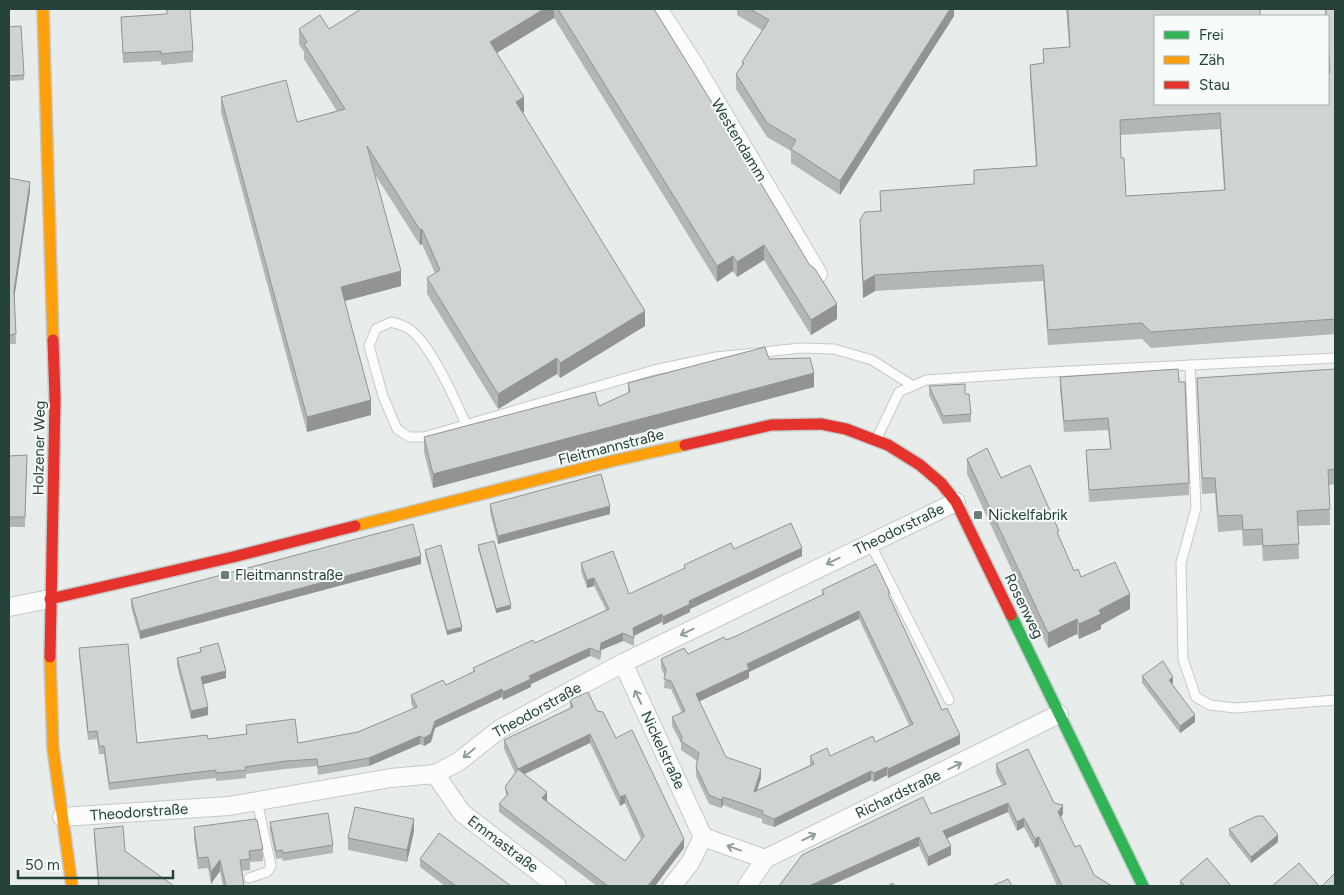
<svg xmlns="http://www.w3.org/2000/svg" width="1344" height="895" font-family="Figtree,sans-serif">
<style>
.lines{fill:none;stroke-linecap:round;stroke-linejoin:round}
.lane-casing{stroke:#c5cac8;stroke-width:11}
.street-casing{stroke:#c5cac8;stroke-width:20}
.fast-casing{stroke:#c3cbc8;stroke-width:14}
.slow-casing{stroke:#c3cbc8;stroke-width:14}
.jam-casing{stroke:#c3cbc8;stroke-width:14}
.lane{stroke:#fcfcfc;stroke-width:9}
.street{stroke:#fcfcfc;stroke-width:18}
.fast{stroke:#30b455;stroke-width:11}
.slow{stroke:#ff9f0a;stroke-width:11}
.jam{stroke:#e5322d;stroke-width:11}
.wall{fill:#b2b6b5;fill-rule:evenodd}
.shaded-wall{fill:#919493}
.building{fill:#cfd4d2;stroke:#919493;fill-rule:evenodd}
.oneway{stroke:#909f9b}
.poi-dot{fill:#697e78;stroke:#f7fbf9;stroke-width:2}
.labels{text-anchor:middle;stroke-width:4;stroke-linejoin:round;paint-order:stroke}
.street-label{font-size:15px;fill:#24423a;stroke:#f7fbf9}
.poi-label{font-size:15px;fill:#24423a;stroke:#f7fbf9;text-anchor:start}
</style>
<rect width="100%" height="100%" fill="#e8edeb"/>
<g class="lines">
<g class="lane-casing">
<g id="lane">
<path d="M1190,365L1196,508L1181,563L1183,659L1196,697L1210,705L1235,708L1335,700"/>
<path d="M466,424C455,400 429,339 406,327C401,325 396,323 391,322L376,329L369,346L383,396L397,429L409,437H424L654,370L716,357L801,348L834,349L872,360L913,386"/>
<path d="M876,440L899,392L926,380L1031,373L1335,358"/>
<path d="M870,543L949,700"/>
<path d="M249,878L267,872L271,866L257,801"/>
</g>
</g>
<g class="street-casing">
<g id="street">
<path d="M658,9L692,61L818,274"/>
<path d="M9,607L50,599"/>
<path d="M623,663L703,837"/>
<path d="M435,774L462,813L557,886"/>
<path d="M62,817L229,806L391,778L435,774L458,762L500,729L623,663L956,502"/>
<path d="M703,837L765,859"/>
<path d="M672,886L690,863L703,837"/>
<path d="M747,886L765,859L1059,714"/>
</g>
</g>
<g class="fast-casing">
<path id="fast" d="M1011,615L1143,886"/>
</g>
<g class="slow-casing">
<g id="slow">
<path d="M43,9L53,340"/>
<path d="M355,526L612,461L685,445"/>
<path d="M50,657L53,749L72,886"/>
</g>
</g>
<g class="jam-casing">
<g id="jam">
<path d="M685,445L771,425L821,424L846,429L888,445L920,465L941,483L956,502L1011,615"/>
<path d="M50,599L233,557L355,526"/>
<path d="M50,657L55,399L53,340"/>
</g>
</g>
<use href="#lane" class="lane"/>
<use href="#street" class="street"/>
<use href="#fast" class="fast"/>
<use href="#slow" class="slow"/>
<use href="#jam" class="jam"/>
</g>
<g class="wall">
<path d="M166,9H195V10H190L193,51V62L161,65V61L123,63L121,17L167,14Z"/>
<path d="M361,9H654L837,319L811,335L764,260L737,277L733,271L717,282L554,18L497,53L524,112L523,113L645,326L560,378L557,374L498,409L427,294V278L435,273L422,244L420,245L374,173L401,286L345,301L371,415L307,432L221,112V97L297,122L337,111L304,59V52L299,44V29H329Z"/>
<path d="M737,9H954V16L840,195L791,163V151L767,137L736,89V74L742,65V62L762,30L737,15Z"/>
<path d="M1066,9H1260L1155,104L1329,73L1328,52V16H1325V9H1335V334L1151,348L1142,339L1048,345L1043,281L875,291L863,298L860,236V220L880,211V191L974,184V170L1036,166L1030,80V65L1043,63V49L1069,47ZM1220,129L1224,190L1126,196L1121,158L1120,135Z"/>
<path d="M9,27L24,75V80L9,81Z"/>
<path d="M9,178L30,191L14,298L16,344H9Z"/>
<path d="M769,359L814,387L433,488L424,452V437L599,406L628,393V383Z"/>
<path d="M1335,369V484L1329,485L1330,525L1298,526L1299,559L1263,561L1262,545L1243,546L1242,530L1218,532L1215,493L1202,494L1197,378Z"/>
<path d="M1060,377L1189,483V495L1089,502L1086,450L1110,449L1108,430L1064,432L1060,389Z"/>
<path d="M929,386L971,414V422L943,424L929,395Z"/>
<path d="M27,455L25,527H9V456Z"/>
<path d="M967,459L1001,478L1059,538L1074,571L1081,577L1130,609L1101,625V629L1079,639L1077,634L1048,648L967,474Z"/>
<path d="M490,504L610,514L498,544L490,512Z"/>
<path d="M478,545L511,609L496,613L478,549Z"/>
<path d="M734,549L802,556L690,609V612L663,625L662,622L634,636V646L623,641L601,650L600,660L590,656L531,684V687L503,700L502,697L435,728L431,742L424,746L420,744L369,766L318,775L317,766L286,769L246,774V778L216,781V778L109,790L104,754H99L97,739L88,740L79,656V648L137,743L208,739L246,734V725L298,743L358,732L414,709L411,703V695L446,685L473,672V668L535,643L606,610L594,586L587,588L581,571V563L629,594L684,569V565Z"/>
<path d="M425,550L462,631L447,635L425,554Z"/>
<path d="M421,564L140,639L131,607V599Z"/>
<path d="M822,590L890,600L942,710L960,744L888,778L887,775L874,782L871,780L774,827L762,823V819L741,812L723,805L721,808L709,804L696,776V767L697,761L681,750V743L672,726V717L682,713L671,689L664,688L665,676L661,668V659L688,654L734,637L822,595ZM859,619L909,725L875,742L830,756H810V765L757,790L761,778L726,757L699,701L749,678V672Z"/>
<path d="M200,648L226,678L203,684L208,715L191,719L177,666V658L200,652Z"/>
<path d="M1142,676L1173,683L1172,684L1195,722L1180,733L1142,683Z"/>
<path d="M570,700L597,711L616,738L684,848L655,886H597L499,812V804L506,796L505,787L515,773L504,749V740L570,709ZM590,743L620,806L625,803L641,839L625,861L547,801L525,774Z"/>
<path d="M996,764L1054,803L1063,814L1061,817L1075,847L1094,875L1112,886H1057L1039,846L1035,848L1024,827L1017,831L1008,812L947,838L951,855L928,866L919,846L829,886H779L931,814L1002,785L996,773Z"/>
<path d="M270,822L333,845V853L283,861L282,858L276,859L270,830Z"/>
<path d="M194,827L263,849V861L250,862V870L242,871L244,886H223L220,871L211,884L208,868L198,869L194,839Z"/>
<path d="M94,829L125,851L174,886H98L94,839Z"/>
<path d="M1229,829L1278,842L1251,863L1229,835Z"/>
<path d="M414,831L407,862L348,850V838Z"/>
<path d="M420,859L511,886H445L420,867Z"/>
<path d="M1180,881L1231,886H1180Z"/>
</g>
<g class="shaded-wall">
<path d="M544,9H554V18L490,57V42Z"/>
<path d="M950,9H954V16L840,195V181Z"/>
<path d="M524,97V112L516,117V102Z"/>
<path d="M30,182V191L14,300V291Z"/>
<path d="M422,229V244L420,245V230Z"/>
<path d="M764,245V260L737,277V262Z"/>
<path d="M733,256V271L717,282V266Z"/>
<path d="M401,271V286L341,302V287Z"/>
<path d="M875,275V291L863,298V282Z"/>
<path d="M837,304V319L811,335V320Z"/>
<path d="M645,311V326L560,378V363Z"/>
<path d="M557,358V374L498,409V394Z"/>
<path d="M814,373V387L433,488V474Z"/>
<path d="M371,400V415L307,432V417Z"/>
<path d="M610,506V514L498,544V536Z"/>
<path d="M802,548V556L690,609V612L663,625V617L689,601Z"/>
<path d="M421,556V564L140,639V631Z"/>
<path d="M594,578V586L587,588V580Z"/>
<path d="M1130,594V609L1101,625V629L1079,639V624L1099,610Z"/>
<path d="M511,605V609L496,613V609Z"/>
<path d="M859,611V619L749,672V678L696,703V694L747,664Z"/>
<path d="M662,614V622L633,636V628Z"/>
<path d="M1077,619V634L1048,648V633Z"/>
<path d="M462,627V631L447,635V631Z"/>
<path d="M623,633V641L601,650L600,660V652L601,643Z"/>
<path d="M590,648V656L531,684V687L503,700V692L529,676Z"/>
<path d="M226,671V678L201,685V677Z"/>
<path d="M1173,677V683L1169,686V680Z"/>
<path d="M502,689V697L435,728L431,742L424,746V738L435,721Z"/>
<path d="M208,707V715L191,719V711Z"/>
<path d="M1195,715V722L1180,733V726Z"/>
<path d="M590,734V743L518,777V769Z"/>
<path d="M960,735V744L888,778V769Z"/>
<path d="M420,736V744L369,766V758Z"/>
<path d="M887,767V775L874,782V773Z"/>
<path d="M761,769V778L754,800V792Z"/>
<path d="M871,771V780L774,827V819Z"/>
<path d="M547,792V801L542,806V798Z"/>
<path d="M625,795V803L620,806V797Z"/>
<path d="M723,797V805L721,808V800Z"/>
<path d="M1008,803V812L943,840V831Z"/>
<path d="M1063,805V814L1058,821V812Z"/>
<path d="M1024,818V827L1017,831V822Z"/>
<path d="M414,819V831L407,862V850Z"/>
<path d="M1278,835V842L1251,863V857Z"/>
<path d="M919,837V846L829,886H809Z"/>
<path d="M1039,837V846L1035,848V839Z"/>
<path d="M684,839V848L655,886H648Z"/>
<path d="M951,846V855L928,866V857Z"/>
<path d="M220,860V871L211,884V872Z"/>
</g>
<g class="building">
<path d="M167,9H190L193,51L161,54V51L123,53L121,17L167,14Z"/>
<path d="M361,9H544L490,42L524,97L516,102L645,311L560,363L557,358L498,394L427,278L440,270L422,229L420,230L367,146L401,271L341,287L371,400L307,417L221,97L286,80L297,122L345,109L304,44L307,42L299,29L320,15L329,29Z"/>
<path d="M558,9H654L732,135L809,264L815,269L837,304L811,320L764,245L737,262L733,256L717,266Z"/>
<path d="M750,9H950L840,181L791,149L796,140L767,123L736,74L744,63L742,62L769,20Z"/>
<path d="M1068,9H1260V16H1155V104H1328V73H1330L1328,37V16H1326V9H1335V319L1151,332L1142,323L1048,330L1043,265L875,275L863,282L860,220L865,212L881,211L880,191L974,184V170L1037,166L1030,65L1044,63L1043,49L1070,47ZM1220,113L1225,190L1126,196L1124,158H1121L1120,120Z"/>
<path d="M21,26L24,75L9,76V27Z"/>
<path d="M9,178L30,182L14,291L16,334L9,335Z"/>
<path d="M765,347L769,359L810,358L814,373L433,474L424,437L595,392L599,406L630,392L628,383Z"/>
<path d="M1178,369L1179,382H1185L1189,483L1089,490L1086,450L1111,449L1108,418L1064,421L1060,377Z"/>
<path d="M1335,369V469L1328,470L1330,509L1297,511L1299,544L1263,546L1262,529L1243,530L1242,515L1218,516L1215,478H1202L1197,378Z"/>
<path d="M965,384V394H969L971,414L943,416L929,386Z"/>
<path d="M987,448L1001,478L1030,465L1059,531L1057,532L1074,571L1078,569L1081,577L1115,562L1130,594L1099,610L1101,614L1079,624L1077,619L1048,633L967,459Z"/>
<path d="M27,455L25,517H9V456Z"/>
<path d="M601,474L610,506L498,536L490,504Z"/>
<path d="M791,523L802,548L689,601L690,604L663,617L662,614L633,628L634,638L623,633L601,643L600,652L590,648L529,676L531,679L503,692L502,689L435,721L431,734L424,738L420,736L369,758L318,767L317,759L286,761L245,767L246,770L216,773V770L109,783L104,746H99L97,731L88,732L79,648L128,644L137,743L207,735L208,739L247,734L246,725L295,719L298,743L358,732L417,707L411,695L443,680L446,685L475,671L473,668L533,640L535,643L609,609L594,578L587,580L581,563L613,551L629,594L685,568L684,565L731,543L734,549Z"/>
<path d="M413,524L421,556L140,631L131,599Z"/>
<path d="M494,541L511,605L496,609L478,545Z"/>
<path d="M441,545L462,627L447,631L425,550Z"/>
<path d="M876,564L890,593L888,594L942,710L947,708L960,735L888,769L887,767L874,773L871,771L774,819L762,814L763,811L741,803L723,797L721,800L709,795L696,767L699,753L681,741L682,737L672,717L685,711L671,681L664,679L666,670L661,659L684,648L688,654L724,637L726,640L734,637L824,594L822,590ZM859,611L913,724L875,742L873,736L830,756L827,748L810,756L814,764L754,792L761,769L726,757L696,694L749,669L747,664Z"/>
<path d="M218,643L226,671L201,677L208,707L191,711L177,658L201,652L200,648Z"/>
<path d="M1163,661L1173,677L1169,680L1195,715L1180,726L1142,676Z"/>
<path d="M588,692L597,711L603,712L616,738L632,730L684,839L648,886H608L499,804L508,794L505,787L518,769L547,792L542,798L625,861L644,836L625,795L620,797L590,734L518,769L504,740L573,707L570,700Z"/>
<path d="M1028,749L1054,803L1063,805L1058,812L1075,847L1080,845L1094,875L1112,886H1062L1039,837L1035,839L1024,818L1017,822L1008,803L943,831L951,846L928,857L919,837L809,886H779L802,855L923,797L931,814L1006,784L996,764Z"/>
<path d="M355,807L414,819L407,850L348,838Z"/>
<path d="M328,813L333,845L283,853L282,850L276,851L270,822Z"/>
<path d="M1257,816H1263L1278,835L1251,857L1229,829Z"/>
<path d="M255,819V820H257L263,849L249,851L250,859L240,860L244,886H226L220,860L211,872L208,857L198,858L194,827Z"/>
<path d="M123,826L125,851L174,886H99L94,829Z"/>
<path d="M439,833L511,886H456L420,859Z"/>
<path d="M1207,858L1231,886H1185L1180,881Z"/>
<path d="M1299,863L1319,886H1272Z"/>
<path d="M1335,873V886H1322Z"/>
<path d="M1008,879L1012,886H992Z"/>
<path d="M893,883L895,886H888Z"/>
</g>
<defs><path id="oneway-shaft" d="M-6 0H5M1.5-3L5.5 0L1.5 3" fill="none" stroke-width="1.6" stroke-linecap="round" stroke-linejoin="round" transform="scale(1.25)"/></defs>
<g class="oneway">
<use href="#oneway-shaft" transform="translate(833 561) rotate(154)"/>
<use href="#oneway-shaft" transform="translate(687 632) rotate(154)"/>
<use href="#oneway-shaft" transform="translate(638 697) rotate(-115)"/>
<use href="#oneway-shaft" transform="translate(469 753) rotate(141)"/>
<use href="#oneway-shaft" transform="translate(955 766) rotate(-26)"/>
<use href="#oneway-shaft" transform="translate(809 837) rotate(-26)"/>
<use href="#oneway-shaft" transform="translate(734 848) rotate(-160)"/>
</g>
<g class="poi-dot">
<rect x="973" y="510" width="10" height="10" rx="2.5"/>
<rect x="220" y="570" width="10" height="10" rx="2.5"/>
</g>
<g class="labels">
<g class="street-label">
<text transform="translate(739 140) rotate(59)" y="5">Westendamm</text>
<text transform="translate(611 447) rotate(-14)" y="5">Fleitmannstraße</text>
<text transform="translate(39 448) rotate(-89)" y="5">Holzener Weg</text>
<text transform="translate(899 529) rotate(-26)" y="5">Theodorstraße</text>
<text transform="translate(1024 606) rotate(64)" y="5">Rosenweg</text>
<text transform="translate(537 710) rotate(-29)" y="5">Theodorstraße</text>
<text transform="translate(663 750) rotate(65)" y="5">Nickelstraße</text>
<text transform="translate(898 794) rotate(-26)" y="5">Richardstraße</text>
<text transform="translate(139 812) rotate(-4)" y="5">Theodorstraße</text>
<text transform="translate(503 844) rotate(37)" y="5">Emmastraße</text>
</g>
<g class="poi-label">
<text x="988" y="520">Nickelfabrik</text>
<text x="235" y="580">Fleitmannstraße</text>
</g>
</g>
<rect width="1344" height="895" fill="none" stroke="#24423a" stroke-width="20"/>
<rect x="1154" y="15" width="175" height="90" fill="#f7fbf9" stroke="#a3b1ad"/>
<rect x="1164" y="31" width="25" height="8" fill="#30b455" stroke="#a3b1ad"/>
<text x="1199" y="40" font-size="15" fill="#24423a">Frei</text>
<rect x="1164" y="56" width="25" height="8" fill="#ff9f0a" stroke="#a3b1ad"/>
<text x="1199" y="65" font-size="15" fill="#24423a">Zäh</text>
<rect x="1164" y="81" width="25" height="8" fill="#e5322d" stroke="#a3b1ad"/>
<text x="1199" y="90" font-size="15" fill="#24423a">Stau</text>
<path d="M18 870v8h155v-8" fill="none" stroke="#24423a" stroke-width="2.5"/>
<text x="25" y="870" font-size="15" fill="#24423a" stroke="#f7fbf9" stroke-width="4" paint-order="stroke">50 m</text>
</svg>
